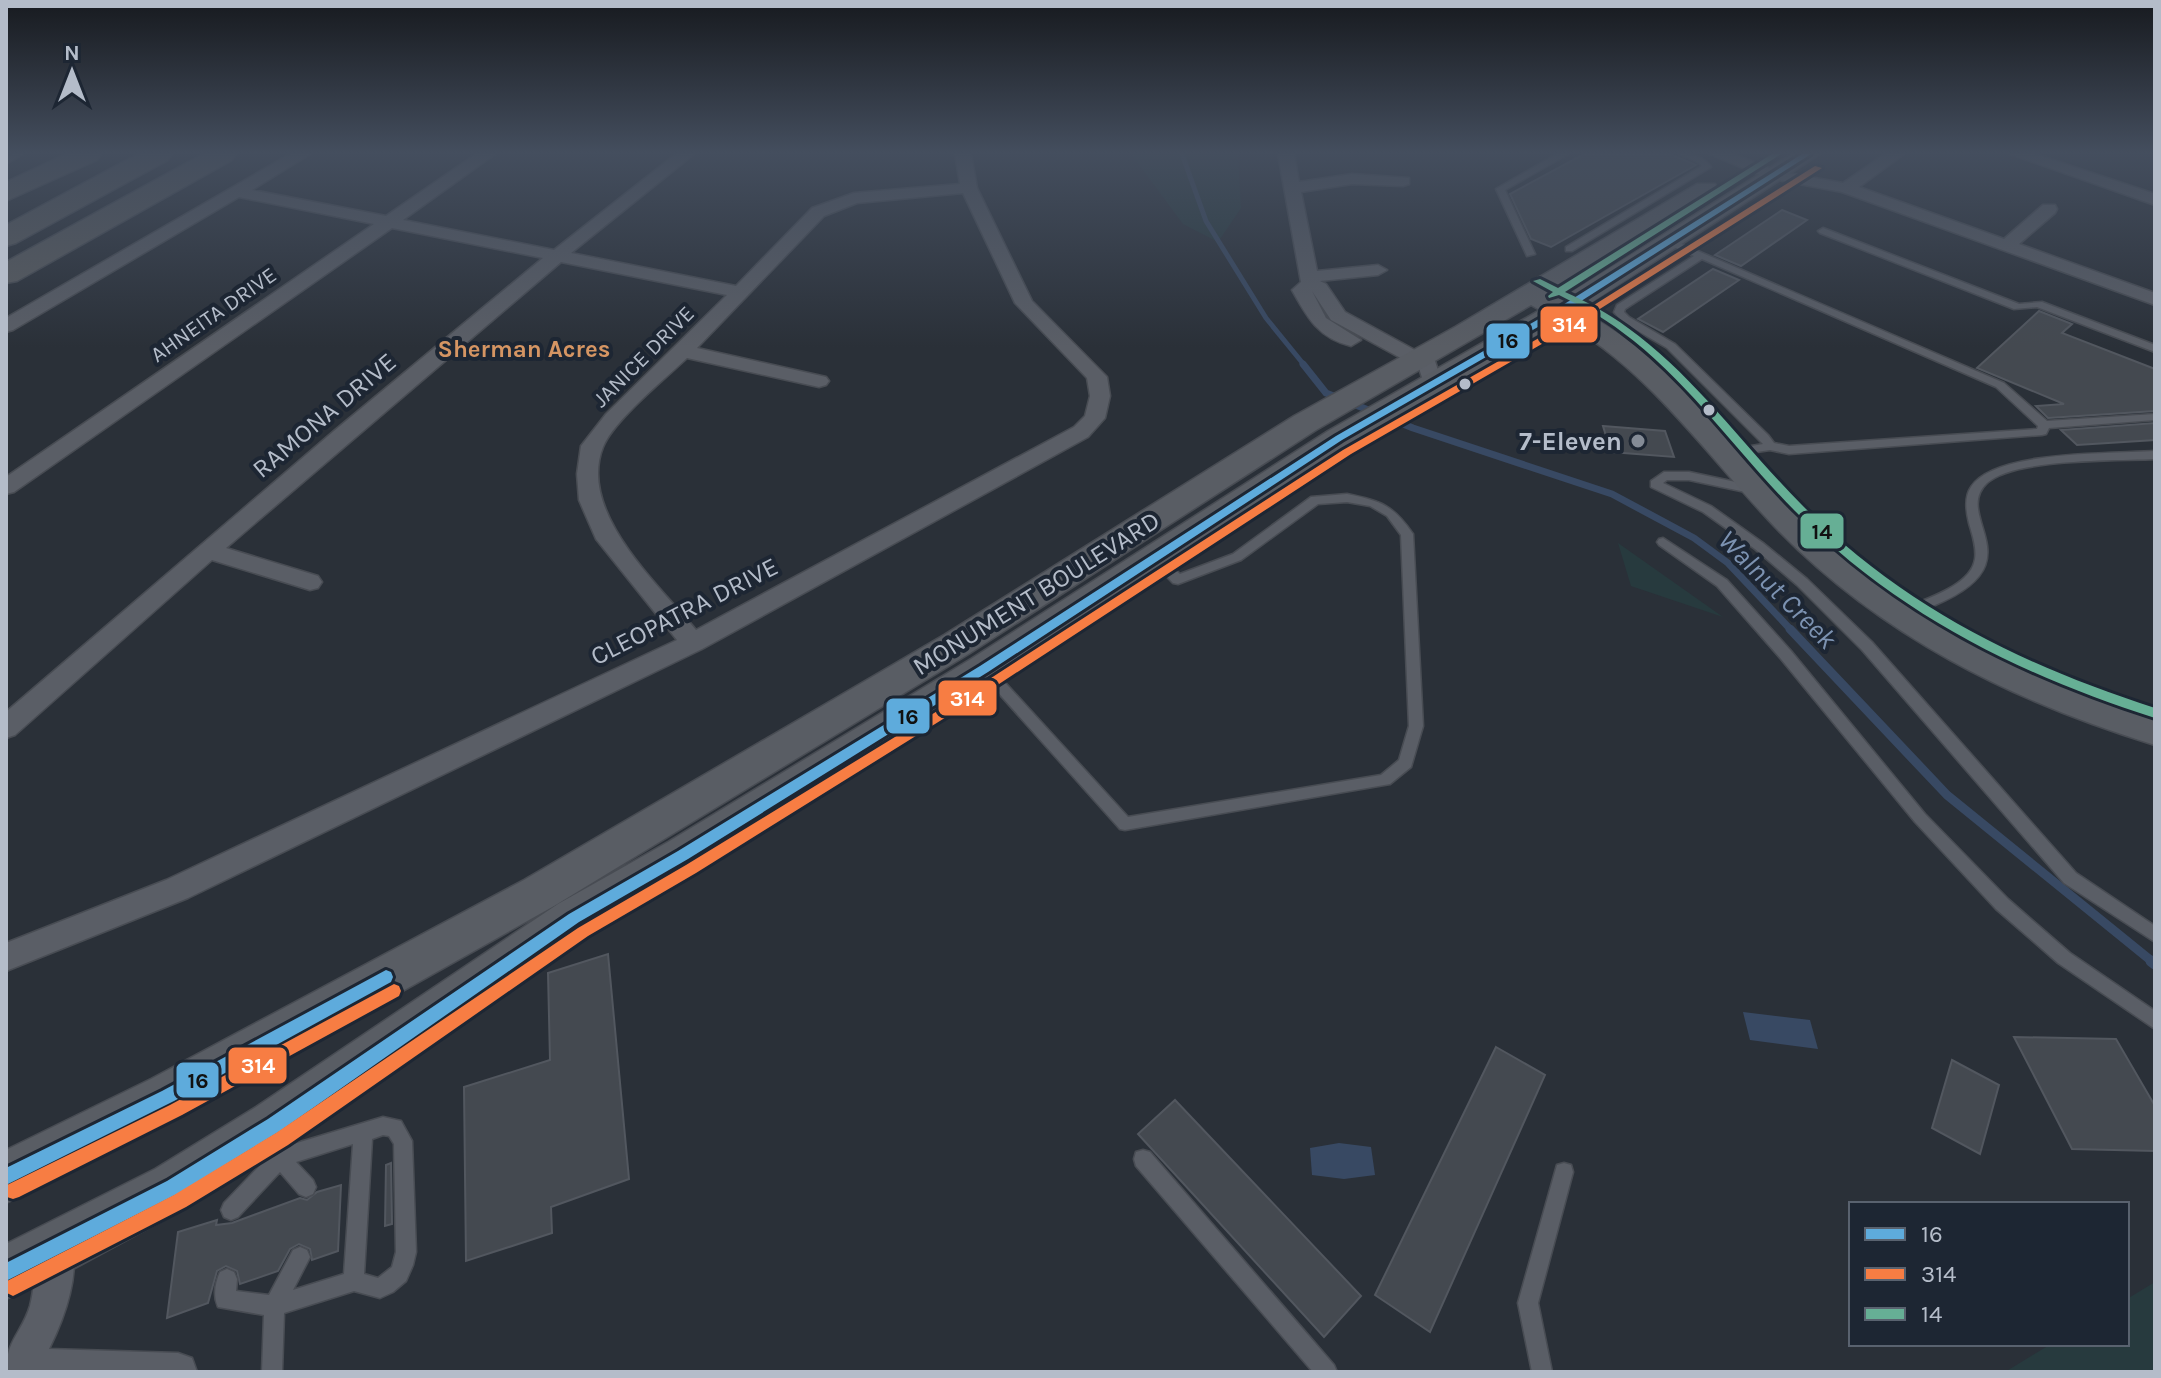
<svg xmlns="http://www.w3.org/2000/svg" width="2161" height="1378" font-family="Karla,sans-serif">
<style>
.green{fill:#273a3e}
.water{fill:#384963}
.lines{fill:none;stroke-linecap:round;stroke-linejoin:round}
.stream-far3{stroke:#384963;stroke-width:5}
.stream-far2{stroke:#384963;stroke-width:7}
.stream-far1{stroke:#384963;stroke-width:9}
.stream{stroke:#384963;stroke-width:11}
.building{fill:#444950;stroke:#52575f;stroke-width:2}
.lane-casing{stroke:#484c53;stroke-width:3}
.street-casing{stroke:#484c53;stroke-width:3}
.secondary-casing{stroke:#484c53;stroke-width:3}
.highway-casing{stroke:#474c53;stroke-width:3}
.lane{fill:#5a5e66;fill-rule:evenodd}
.street{fill:#5a5e66;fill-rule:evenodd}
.secondary{fill:#595d64;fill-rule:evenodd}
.highway{fill:#5a5d60;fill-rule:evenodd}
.bus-1-casing{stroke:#1d2633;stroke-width:6}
.bus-2-casing{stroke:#1d2633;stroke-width:6}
.bus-3-casing{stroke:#1d2633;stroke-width:6}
.bus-1{fill:#5eabdc;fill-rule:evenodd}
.bus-2{fill:#f77d43;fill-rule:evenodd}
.bus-3{fill:#66af95;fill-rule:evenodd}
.bus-dot{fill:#b4bcc9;stroke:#1d2633;stroke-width:3}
.poi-dot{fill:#848b96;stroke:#1d2633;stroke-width:3}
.labels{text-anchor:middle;stroke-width:8;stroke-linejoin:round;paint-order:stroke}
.far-street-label{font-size:22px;fill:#b4bcc9;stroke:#1d2633}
.far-neighbourhood-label{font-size:24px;font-weight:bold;fill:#d59563;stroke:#1d2633}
.street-label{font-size:26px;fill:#b4bcc9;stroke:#1d2633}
.poi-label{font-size:26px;font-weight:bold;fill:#b4bcc9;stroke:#1d2633;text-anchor:end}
.water-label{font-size:28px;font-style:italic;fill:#7c92b1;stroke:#1d2633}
.line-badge{stroke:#1d2633;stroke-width:3}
.badge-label{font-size:22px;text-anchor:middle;font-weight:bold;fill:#fff}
.pale-badge-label{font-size:22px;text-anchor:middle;font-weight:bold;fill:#111}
</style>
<rect width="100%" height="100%" fill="#2a3038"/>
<g class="green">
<path d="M1131,154H1238L1241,208L1218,242L1183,224Z"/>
<path d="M1618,543L1723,617L1631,586Z"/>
<path d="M2155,1282V1372H2005L2051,1344H2127V1299Z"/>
</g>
<g class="water">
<path d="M1743,1012L1810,1020L1818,1049L1750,1040Z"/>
<path d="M1339,1143L1371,1147L1375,1175L1344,1179L1312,1175L1310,1148Z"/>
</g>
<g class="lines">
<path class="stream-far3" d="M1182,154L1206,221L1266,318L1305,366"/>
<path class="stream-far2" d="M1303,364L1326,393L1413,428L1612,494L1694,538L1728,563L1792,631"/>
<path class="stream-far1" d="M1790,629L1947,795L2154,963"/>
<path class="stream" d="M2151,961L2155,964"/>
</g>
<g class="building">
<path d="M1584,154H1670L1696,165L1551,247L1531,239L1510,194Z"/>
<path d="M1782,210L1807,220L1741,266L1715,255Z"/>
<path d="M1713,269L1739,280L1663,332L1638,319Z"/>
<path d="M2039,311L2072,324L2062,333L2155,369V411L2048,418L2036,406L2064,404L1977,368Z"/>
<path d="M2155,423V440L2077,445L2061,430Z"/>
<path d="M1603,426L1665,431L1674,457L1611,452Z"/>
<path d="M608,954L629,1179L551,1207L552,1233L466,1261L464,1087L550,1060L548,973Z"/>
<path d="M2014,1037L2116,1039L2155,1106V1151L2072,1149Z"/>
<path d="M1496,1047L1545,1075L1430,1332L1375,1295Z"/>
<path d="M1952,1060L1999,1085L1980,1154L1932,1128Z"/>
<path d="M1175,1100L1361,1296L1324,1337L1138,1134Z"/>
<path d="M391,1163L392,1224L385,1226L386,1165Z"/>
<path d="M341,1185L338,1251L312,1260L310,1249L299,1244L290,1249L278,1271L240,1284L237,1271L226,1266L217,1271L208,1303L167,1318L178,1232L217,1220L216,1225L232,1223L300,1198L307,1200L317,1192Z"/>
</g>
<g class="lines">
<g class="lane-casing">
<g id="lane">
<path d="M12,154H23L6,164V158Z"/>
<path d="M1557,154H1568L1505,190L1535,254L1527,256L1496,189Z"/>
<path d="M1679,154C1693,154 1703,156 1711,167L1572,251H1566V247L1702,166L1699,163Z"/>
<path d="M1823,228L2019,304L2042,302L2155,345V352L2037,307L2014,309L1820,233L1818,231Z"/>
<path d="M1670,239L2004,383L2047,421L2155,414V420L2049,428L2046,434L2042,435L1789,454L1770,450L1723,457V451L1763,444L1667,348L1621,321L1614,312L1617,305L1694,256L1667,244L1665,242ZM1702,259L1996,387L2038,426L2037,429L1789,446L1774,443L1768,435L1675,344L1629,317L1624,312L1625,309Z"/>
<path d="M2155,451V459C2117,461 2014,458 1987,483C1951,517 2038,562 1935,605C1923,610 1908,621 1895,618L1893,615L1895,612C1918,601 1971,588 1975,559C1977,547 1972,534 1969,523C1966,511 1964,497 1971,487C1994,450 2114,454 2155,451Z"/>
<path d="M1664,472H1689L1759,487L1761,490L1759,493L1755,494L1689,480H1667L1663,483L1711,506L1763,543L1807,579L1872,642L2076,873L2155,926V942L2064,883L1862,650L1797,585L1755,549L1703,512L1651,487V481Z"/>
<path d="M1347,494C1381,501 1393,505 1413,534L1423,726L1411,767L1390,784L1125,830L1120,829L977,669L979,665H989L1128,817L1381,775L1399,760L1409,726L1401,535L1387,516L1370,506L1347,502L1318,504L1241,560L1178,584L1173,583L1148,557L1150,554H1158L1180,574L1233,554L1311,497Z"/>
<path d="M1663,538L1727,580L1791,651L1925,814L2008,899L2070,953L2155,1011V1029L2058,963L1996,909L1915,822L1781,659L1717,586L1659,545L1657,542L1659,539Z"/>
<path d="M383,1117L401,1121L412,1141L416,1252L413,1265L406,1281L393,1292L380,1298L354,1291L284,1313L282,1372H262L264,1315L218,1307C213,1296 215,1283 220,1272L227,1269L234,1272L237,1279L236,1291L269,1295L293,1250L300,1247L307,1250L310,1257L293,1290L344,1274L353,1144L296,1162L313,1180L316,1187L313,1194L306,1197L299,1194L280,1172L238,1217L231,1220L224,1217L221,1210L224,1203L270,1155L266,1133L268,1126L275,1124L282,1126L287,1146ZM383,1135L389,1136L394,1144L396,1252L392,1267L378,1278L364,1274L372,1139Z"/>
<path d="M1143,1150L1150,1152L1334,1365L1337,1372H1313L1136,1166L1134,1159L1136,1152Z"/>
<path d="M1564,1163L1571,1165L1573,1172L1538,1303L1552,1372H1532L1518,1303L1555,1172L1557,1165Z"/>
</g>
</g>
<g class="street-casing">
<g id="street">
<path d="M290,154H310L252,190L386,216L476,154H495L403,220L554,250L676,154H694L571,253L736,286L812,208L854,193L960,184L955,154H971L977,188L1032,301L1107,377L1110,396L1105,418L1088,437L702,649L188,898L6,971V943L166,880L677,640L596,539L579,500L577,474L581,446L606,414L727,295L561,262L226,548L318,576L322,582L318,588L310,590L212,560L15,735L6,738V712L334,431L543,258L392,228L14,492L6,494V477L374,224L239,197L13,330L6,332V318ZM963,193L1015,303L1087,378L1090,396L1085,416L1074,427L696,630C659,585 577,512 603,447C613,421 666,378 687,358L819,387L826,385L829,381L826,377L697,348L824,216L857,203Z"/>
<path d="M1278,154H1294L1299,182L1352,174L1409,178V184L1403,186L1352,184L1301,192L1317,271L1378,265L1387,270L1378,275L1320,281L1326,284L1345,312L1435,361L1442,383L1439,387H1425L1419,368L1331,320L1312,291L1326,318L1361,340L1351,346C1318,338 1307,317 1292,290L1301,282Z"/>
<path d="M1710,154H1733L1777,171L1843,183L1885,154H1904L1859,187L2004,239L2043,205H2055L2057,209L2055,213L2019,244L2155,293V305L1842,192L1767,178Z"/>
<path d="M2010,154H2035L2155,194V205Z"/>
<path d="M56,1231L69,1236C83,1269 64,1319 49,1349L178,1353L192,1358L197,1372H6C6,1340 22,1333 30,1306C36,1283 34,1259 43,1236Z"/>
</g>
</g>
<g class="secondary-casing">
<path id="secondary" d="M1792,154H1820L1580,310C1666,354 1731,444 1799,511C1898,610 2022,675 2155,715V745C2012,701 1880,636 1775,527C1709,458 1646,366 1561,321L1350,445L997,679L698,868L590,932L292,1143L191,1205L75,1268L6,1299V1244L155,1169L256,1107L558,904L668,842L971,659L1328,431L1540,310L1531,305L1316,430L970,653L554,906L185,1113L6,1203V1150L151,1079L524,880L944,635L1294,416L1455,327L1697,184H1715L1718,189L1715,194L1549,294L1560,299Z"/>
</g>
<g class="highway-casing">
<g id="highway">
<path d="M66,154H101L97,160L6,201V182Z"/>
<path d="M138,154H172L168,160L16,243L6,246V225Z"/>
<path d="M203,154H236L232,160L17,281L6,283V262Z"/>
</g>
</g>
<use href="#lane" class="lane"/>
<use href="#street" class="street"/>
<use href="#secondary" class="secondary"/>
<use href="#highway" class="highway"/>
<g class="bus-1-casing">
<g id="bus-1">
<path d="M1802,154H1811L1564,312L1342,440L988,672L688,859L579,922L280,1131L179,1193L6,1281V1263L167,1181L268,1119L569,914L678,851L980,666L1336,436L1558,308Z"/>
<path d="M386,970L391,972L393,977L391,982L174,1101L6,1185V1168L162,1091Z"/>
</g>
</g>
<g class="bus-2-casing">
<g id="bus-2">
<path d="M1815,166L1822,168L1573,326L1351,454L996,686L696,873L588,936L288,1145L186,1207L19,1293L13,1296L7,1293V1281L174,1195L276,1133L578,928L686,865L988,680L1343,450L1567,322Z"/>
<path d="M394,984L399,986L401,991L399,996L182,1115L19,1197L13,1199L7,1197V1185L170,1105Z"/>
</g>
</g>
<g class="bus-3-casing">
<path id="bus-3" d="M1772,154H1781L1565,292C1587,302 1608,313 1628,328C1695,376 1744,447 1802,505C1902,606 2021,665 2155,708V718C2018,674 1897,614 1795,511C1737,453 1689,381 1622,332C1603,317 1581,306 1559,295L1549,298L1548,296L1553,292L1533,281L1540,279L1558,288Z"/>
</g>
<use href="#bus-1" class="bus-1"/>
<use href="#bus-2" class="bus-2"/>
<use href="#bus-3" class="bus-3"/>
</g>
<linearGradient id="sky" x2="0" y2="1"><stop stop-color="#171a1f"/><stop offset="0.44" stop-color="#444e5e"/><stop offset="1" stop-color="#444e5e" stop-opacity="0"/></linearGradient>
<rect width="2161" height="347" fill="url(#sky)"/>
<g class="bus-dot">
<circle cx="1465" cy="384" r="7"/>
<circle cx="1709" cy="410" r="7"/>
</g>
<circle class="poi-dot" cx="1638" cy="441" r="8"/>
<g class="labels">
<g class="far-street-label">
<text transform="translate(213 314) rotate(-35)" y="8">AHNEITA DRIVE</text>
<text transform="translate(643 356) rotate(-45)" y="8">JANICE DRIVE</text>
</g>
<g class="far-neighbourhood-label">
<text x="524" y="357">Sherman Acres</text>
</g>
<g class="street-label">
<text transform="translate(324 415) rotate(-40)" y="9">RAMONA DRIVE</text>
<text transform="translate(1036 593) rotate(-32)" y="9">MONUMENT BOULEVARD</text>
<text transform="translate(684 611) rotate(-27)" y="9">CLEOPATRA DRIVE</text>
</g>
<g class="poi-label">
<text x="1622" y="450">7-Eleven</text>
</g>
<g class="water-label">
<text transform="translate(1778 589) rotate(45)" y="10">Walnut Creek</text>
</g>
</g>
<g class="line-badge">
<rect x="1539" y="305" width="60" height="39" rx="8" fill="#f77d43"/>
<rect x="1485" y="322" width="46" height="38" rx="8" fill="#5eabdc"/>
<rect x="1799" y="512" width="46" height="38" rx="8" fill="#66af95"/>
<rect x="937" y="679" width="61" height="38" rx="8" fill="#f77d43"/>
<rect x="885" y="697" width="46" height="38" rx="8" fill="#5eabdc"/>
<rect x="227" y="1046" width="61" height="39" rx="8" fill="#f77d43"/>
<rect x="175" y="1061" width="45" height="38" rx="8" fill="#5eabdc"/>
</g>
<g class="badge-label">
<text x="1569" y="332">314</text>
<text x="967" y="706">314</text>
<text x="258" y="1073">314</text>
</g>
<g class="pale-badge-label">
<text x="1508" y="348">16</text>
<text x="1822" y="539">14</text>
<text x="908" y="724">16</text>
<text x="198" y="1088">16</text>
</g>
<rect width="2161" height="1378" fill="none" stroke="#b4bcc9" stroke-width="16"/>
<rect x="1849" y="1202" width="280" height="144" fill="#1d2633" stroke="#59626f" stroke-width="2"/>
<rect x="1865" y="1228" width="40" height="12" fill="#5eabdc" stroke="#59626f" stroke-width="2"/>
<text x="1921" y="1242" font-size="24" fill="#b4bcc9">16</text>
<rect x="1865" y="1268" width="40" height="12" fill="#f77d43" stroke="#59626f" stroke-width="2"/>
<text x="1921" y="1282" font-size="24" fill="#b4bcc9">314</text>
<rect x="1865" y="1308" width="40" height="12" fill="#66af95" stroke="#59626f" stroke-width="2"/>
<text x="1921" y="1322" font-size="24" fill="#b4bcc9">14</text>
<g transform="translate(72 72)" stroke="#1d2633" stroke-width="6" paint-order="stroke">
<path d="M0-6L14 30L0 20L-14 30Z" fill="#b4bcc9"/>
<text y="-12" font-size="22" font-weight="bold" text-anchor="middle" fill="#b4bcc9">N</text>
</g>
</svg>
